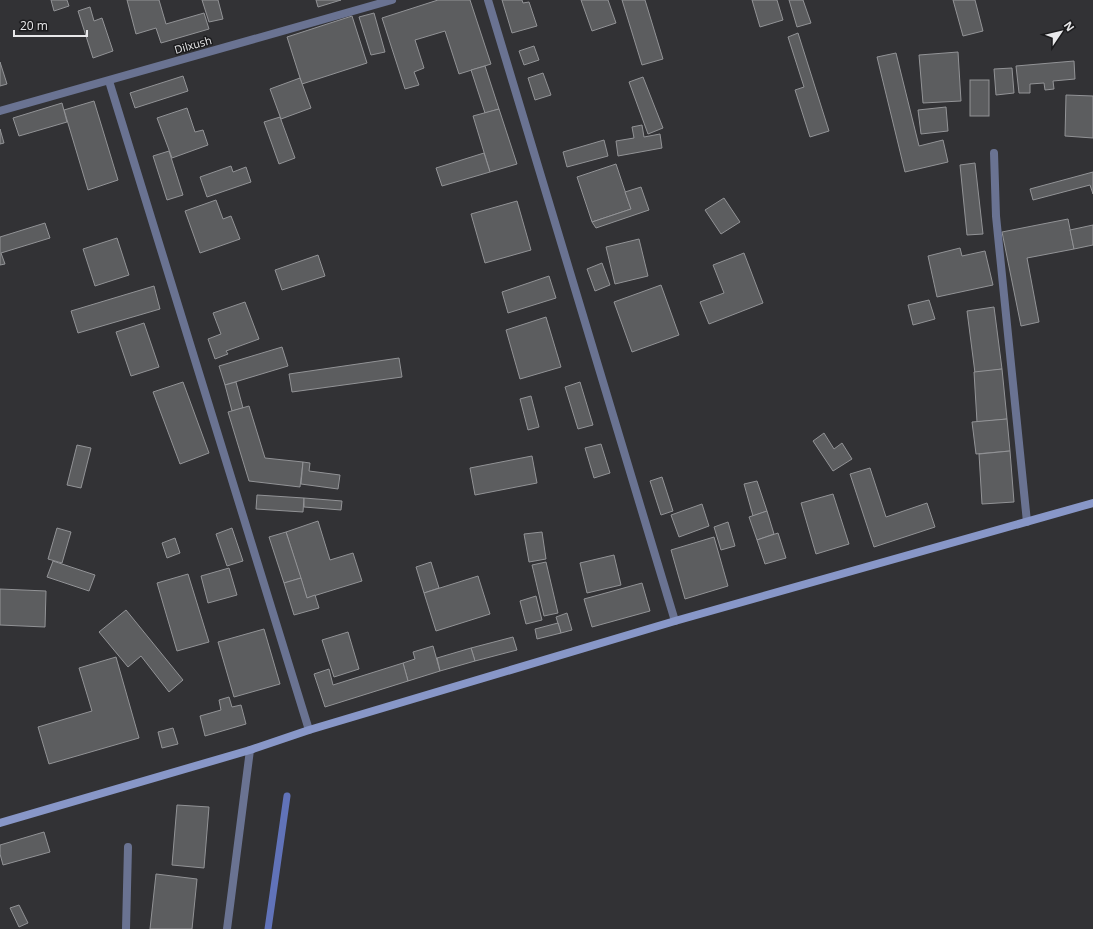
<svg xmlns="http://www.w3.org/2000/svg" width="1093" height="929" font-family="'Open Sans',sans-serif">
<style>
.lines{fill:none;stroke-linecap:round;stroke-linejoin:round}
.stream{stroke:#6173b9;stroke-width:7}
.building{fill:#5c5d5f;stroke:#929396}
.lane{stroke:#6a7392;stroke-width:8}
.street{stroke:#6a7392;stroke-width:8}
.secondary{stroke:#8897c8;stroke-width:8}
.labels{text-anchor:middle;stroke-width:3;stroke-linejoin:round;paint-order:stroke}
.street-label{font-size:11px;fill:#e8e8ea;stroke:#1a1a1c}
</style>
<rect width="100%" height="100%" fill="#323235"/>
<g class="lines">
<path class="stream" d="M268,929L287,796"/>
</g>
<g class="building">
<path d="M51,0H67L69,6L54,11Z"/>
<path d="M127,0H159L166,24L204,13L209,29L161,43L156,28L136,34Z"/>
<path d="M202,0H218L223,19L209,22Z"/>
<path d="M316,0H341L318,7Z"/>
<path d="M438,0H470L491,64L459,74L445,31L415,40L424,68L414,72L419,85L405,89L382,18Z"/>
<path d="M502,0H522L523,3L529,2L537,26L512,33Z"/>
<path d="M581,0H608L616,23L592,31Z"/>
<path d="M622,0H645L663,59L642,65Z"/>
<path d="M752,0H777L783,20L760,27Z"/>
<path d="M789,0H803L811,23L797,27Z"/>
<path d="M953,0H975L983,31L963,36Z"/>
<path d="M90,7L94,21L102,18L113,51L93,58L78,11Z"/>
<path d="M374,13L385,52L371,55L359,17Z"/>
<path d="M352,16L367,63L302,84L287,37Z"/>
<path d="M798,33L829,131L810,137L795,90L804,87L788,37Z"/>
<path d="M534,46L539,60L524,65L519,51Z"/>
<path d="M958,52L961,101L923,103L919,55Z"/>
<path d="M896,53L919,146L943,140L948,162L905,172L877,57Z"/>
<path d="M1074,61L1075,79L1053,81L1054,89L1045,90L1044,83L1030,84V93H1019L1016,66Z"/>
<path d="M0,62L7,84L0,86Z"/>
<path d="M485,66L499,109L485,113L471,70Z"/>
<path d="M1012,68L1014,93L996,95L994,69Z"/>
<path d="M543,73L551,95L535,100L528,78Z"/>
<path d="M183,76L188,91L135,108L130,93Z"/>
<path d="M643,77L663,128L648,134L629,82Z"/>
<path d="M300,78L311,108L281,119L270,89Z"/>
<rect x="970" y="80" width="19" height="36"/>
<path d="M1066,95L1093,96V138L1065,136Z"/>
<path d="M94,101L118,180L88,190L64,110Z"/>
<path d="M62,103L67,122L19,136L13,118Z"/>
<path d="M946,107L948,131L921,134L918,110Z"/>
<path d="M187,108L195,132L203,130L208,145L172,158L157,118Z"/>
<path d="M499,109L517,164L490,172L473,116Z"/>
<path d="M280,117L295,158L279,164L264,122Z"/>
<path d="M642,125L644,137L660,134L662,148L618,156L616,141L634,138L632,127Z"/>
<path d="M0,129L4,143L0,144Z"/>
<path d="M604,140L608,156L567,167L563,152Z"/>
<path d="M169,151L183,195L167,200L153,156Z"/>
<path d="M484,153L490,172L442,186L436,168Z"/>
<path d="M975,163L983,234L967,235L960,165Z"/>
<path d="M616,164L631,209L592,222L577,177Z"/>
<path d="M231,166L233,172L246,167L251,182L207,197L200,177Z"/>
<path d="M1093,172V194L1090,185L1033,200L1030,189Z"/>
<path d="M641,187L649,210L596,228L592,222L631,209L625,192Z"/>
<path d="M724,198L740,222L721,234L705,210Z"/>
<path d="M216,200L223,219L231,216L240,239L200,253L185,211Z"/>
<path d="M517,201L531,250L485,263L471,214Z"/>
<path d="M1068,219L1074,249L1027,258L1039,322L1021,326L1002,232Z"/>
<path d="M45,223L50,238L1,253L5,264L0,265V237Z"/>
<path d="M1093,225V245L1074,249L1070,230Z"/>
<path d="M117,238L129,275L95,286L83,249Z"/>
<path d="M639,239L648,276L615,284L606,247Z"/>
<path d="M960,248L962,256L985,251L993,285L937,297L928,256Z"/>
<path d="M744,253L763,303L709,324L700,302L724,293L713,265Z"/>
<path d="M318,255L325,276L282,290L275,270Z"/>
<path d="M602,263L610,285L595,291L587,269Z"/>
<path d="M549,276L556,298L508,313L502,292Z"/>
<path d="M661,285L679,335L632,352L614,302Z"/>
<path d="M154,286L160,309L78,333L71,311Z"/>
<path d="M929,300L935,319L913,325L908,305Z"/>
<path d="M245,302L259,339L226,351L228,354L215,359L208,339L221,334L213,313Z"/>
<path d="M994,307L1002,369L975,373L967,311Z"/>
<path d="M546,317L561,367L520,379L506,330Z"/>
<path d="M144,323L159,367L131,376L116,332Z"/>
<path d="M282,347L288,366L225,385L219,366Z"/>
<path d="M399,358L402,377L292,392L289,374Z"/>
<path d="M1002,369L1007,419L977,422L974,372Z"/>
<path d="M183,382L209,453L180,464L153,392Z"/>
<path d="M236,382L243,408L232,411L225,385Z"/>
<path d="M580,382L593,425L578,429L565,387Z"/>
<path d="M531,396L539,427L528,430L520,399Z"/>
<path d="M249,406L265,458L303,462L300,487L249,481L228,412Z"/>
<path d="M1007,419L1010,451L976,454L972,422Z"/>
<path d="M824,433L834,449L842,443L852,459L833,471L813,441Z"/>
<path d="M601,444L610,473L594,478L585,448Z"/>
<path d="M77,445L91,448L81,488L67,485Z"/>
<path d="M1010,451L1014,502L982,504L979,454Z"/>
<path d="M532,456L537,483L475,495L470,468Z"/>
<path d="M303,462L310,463L309,471L340,475L338,489L301,484Z"/>
<path d="M870,468L886,517L927,503L935,527L874,547L850,474Z"/>
<path d="M662,477L673,511L661,515L650,481Z"/>
<path d="M757,481L767,511L753,516L744,484Z"/>
<path d="M833,494L849,544L816,554L801,503Z"/>
<path d="M257,495L304,498L303,512L256,509Z"/>
<path d="M304,498L342,501L341,510L304,507Z"/>
<path d="M702,504L709,526L679,537L671,515Z"/>
<path d="M767,511L774,534L757,540L749,517Z"/>
<path d="M318,521L330,560L353,553L362,581L307,598L286,532Z"/>
<path d="M728,522L735,546L721,550L714,527Z"/>
<path d="M57,528L71,532L62,563L48,559Z"/>
<path d="M232,528L243,561L227,566L216,534Z"/>
<path d="M286,532L301,578L284,583L269,537Z"/>
<path d="M542,532L546,559L529,562L524,534Z"/>
<path d="M778,533L786,558L765,564L757,540Z"/>
<path d="M714,537L728,586L685,599L671,550Z"/>
<path d="M175,538L180,553L167,558L162,543Z"/>
<path d="M614,555L621,585L587,593L580,563Z"/>
<path d="M53,561L95,575L89,591L47,577Z"/>
<path d="M431,562L439,588L424,593L416,567Z"/>
<path d="M546,562L558,613L544,616L532,565Z"/>
<path d="M229,568L237,595L208,603L201,576Z"/>
<path d="M188,574L209,642L177,651L157,583Z"/>
<path d="M478,576L490,614L436,631L424,593Z"/>
<path d="M301,578L307,598L315,595L319,608L294,615L284,583Z"/>
<path d="M642,583L650,611L592,627L584,599Z"/>
<path d="M0,589L46,591L45,627L0,625Z"/>
<path d="M536,596L542,620L526,624L520,601Z"/>
<path d="M126,610L183,680L169,692L141,656L128,667L99,632Z"/>
<path d="M567,613L572,630L561,633L556,617Z"/>
<path d="M558,623L561,633L537,639L535,629Z"/>
<path d="M264,629L280,684L234,697L218,642Z"/>
<path d="M348,632L359,669L334,677L322,640Z"/>
<path d="M513,637L517,650L475,661L471,648Z"/>
<path d="M433,646L440,671L408,681L403,663L415,659L413,652Z"/>
<path d="M471,648L475,661L440,671L437,658Z"/>
<path d="M116,657L139,738L49,764L38,727L92,711L79,668Z"/>
<path d="M403,663L408,681L325,707L314,674L329,669L333,685Z"/>
<path d="M229,697L232,707L241,705L246,724L205,736L200,716L221,710L219,700Z"/>
<path d="M173,728L178,744L162,748L158,732Z"/>
<path d="M177,805L209,807L204,868L172,865Z"/>
<path d="M44,832L50,852L3,865L0,854V845Z"/>
<path d="M156,874L197,879L192,929H150Z"/>
<path d="M19,905L28,923L19,927L10,908Z"/>
</g>
<g class="lines">
<g class="lane">
<path d="M994,153L996,216L1027,522"/>
<path d="M126,929L128,847"/>
</g>
<g class="street">
<path d="M488,0L675,621"/>
<path d="M109,81L309,730"/>
<path d="M0,111L392,0"/>
<path d="M227,929L250,750"/>
</g>
<path class="secondary" d="M0,823L250,750L309,730L675,621L1093,503"/>
</g>
<g class="labels">
<g class="street-label">
<text transform="translate(193 45) rotate(-16)" y="4">Dilxush</text>
</g>
</g>
<g transform="translate(1061 32) rotate(55)" stroke="#1a1a1c" stroke-width="3" paint-order="stroke">
<path d="M0-3L7 15L0 10L-7 15Z" fill="#e8e8ea"/>
<text y="-6" font-size="11" font-weight="bold" text-anchor="middle" fill="#e8e8ea">N</text>
</g>
<path d="M14 30v6h73v-6" fill="none" stroke="#e8e8ea" stroke-width="2"/>
<text x="20" y="30" font-size="12" fill="#e8e8ea" stroke="#1a1a1c" stroke-width="3" paint-order="stroke">20 m</text>
</svg>
